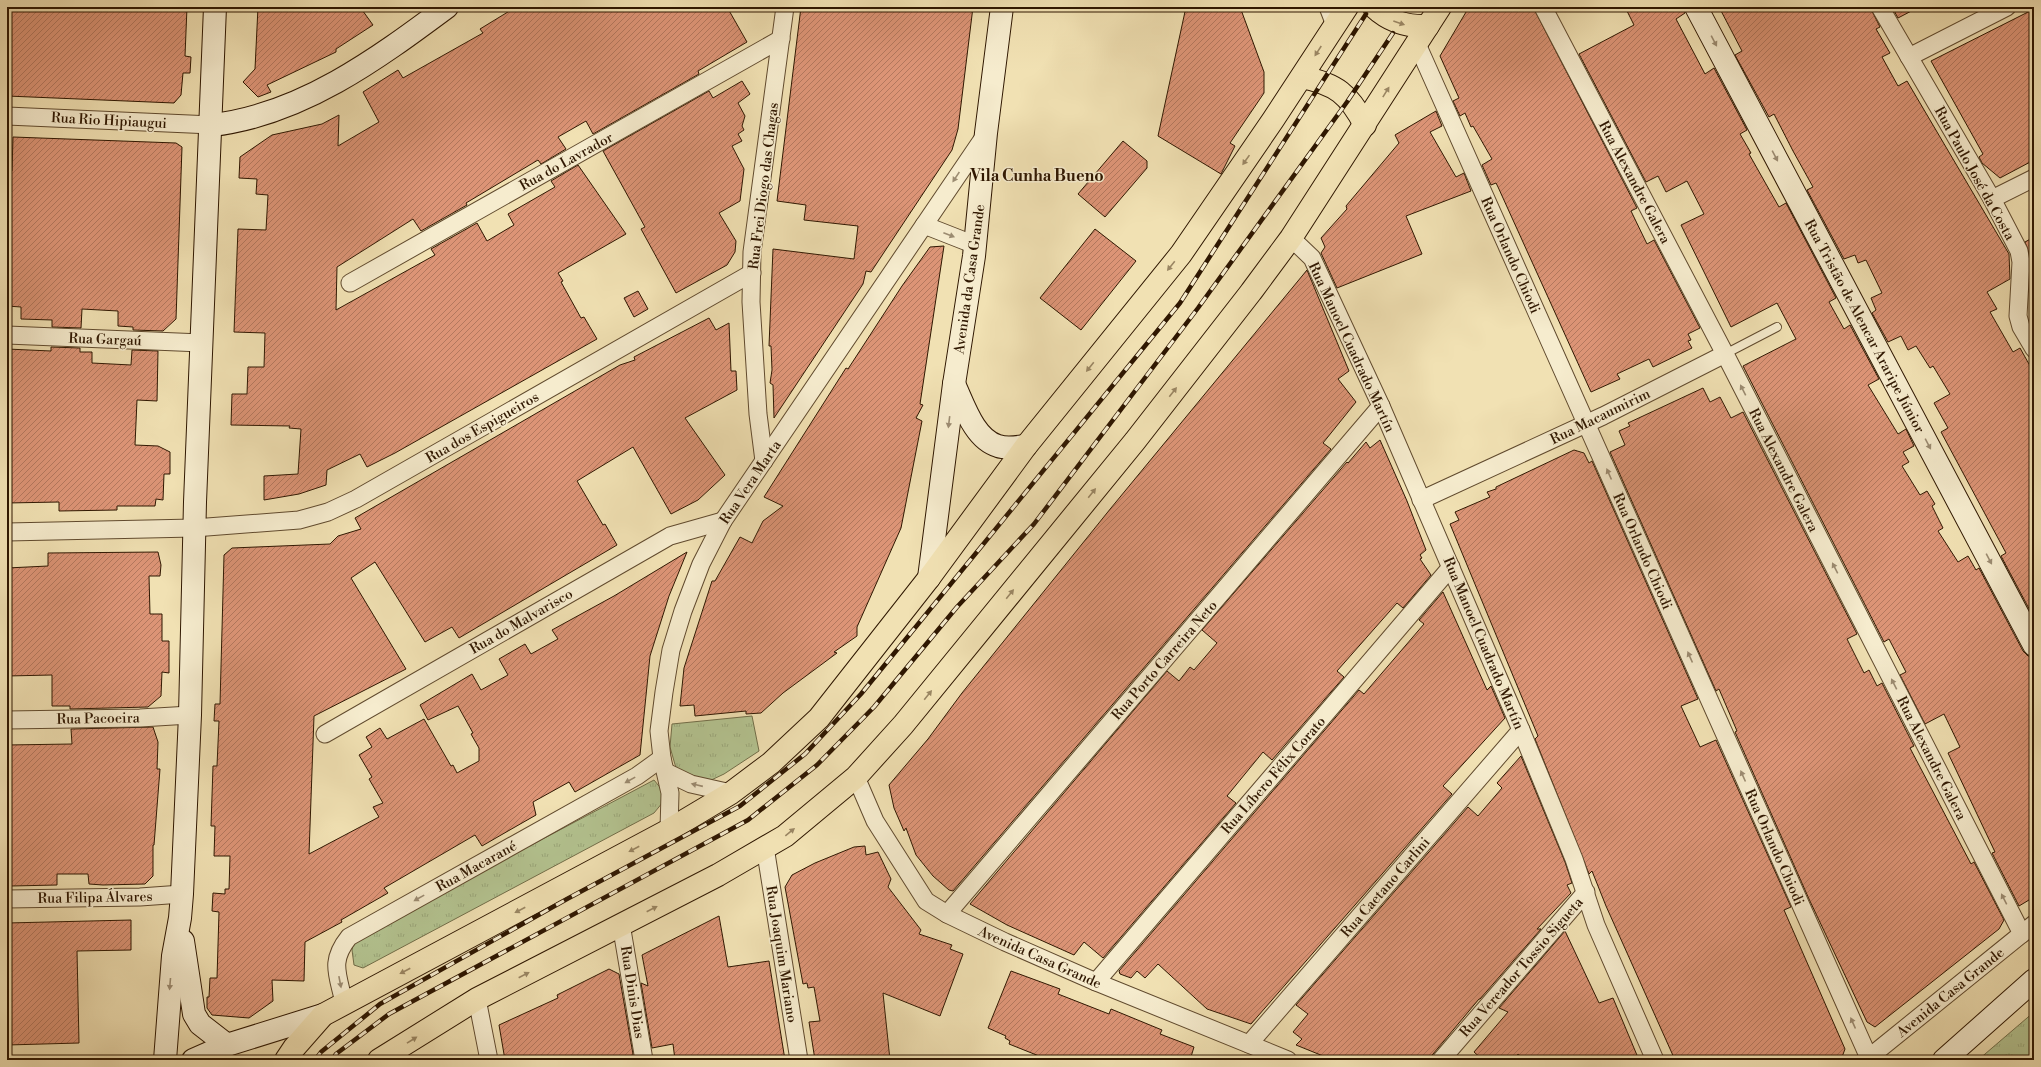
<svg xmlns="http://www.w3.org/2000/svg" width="2041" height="1067" font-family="'Libre Bodoni',serif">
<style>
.park{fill:url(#park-tufts);stroke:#726e49}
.building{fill:url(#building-hatch);stroke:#2f1701}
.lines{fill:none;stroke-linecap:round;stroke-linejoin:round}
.lane-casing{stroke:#604a2e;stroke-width:10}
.street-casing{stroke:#604a2e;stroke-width:19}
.secondary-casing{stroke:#2f1701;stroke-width:24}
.primary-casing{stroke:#2f1701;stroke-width:24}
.lane{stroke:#f6ecce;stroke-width:8}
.street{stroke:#f6ecce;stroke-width:17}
.secondary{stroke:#f6ecce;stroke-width:22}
.primary{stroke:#f1e1b3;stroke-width:22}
.rail-casing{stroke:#2f1701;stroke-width:4.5}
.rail{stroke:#f6ecce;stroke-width:3;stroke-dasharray:9;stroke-linecap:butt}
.oneway{fill:#9a8663}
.oneway2{fill:#9c8c72}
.labels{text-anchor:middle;stroke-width:3;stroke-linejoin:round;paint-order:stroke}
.street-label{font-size:14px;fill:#2f1701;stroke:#f6ecce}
.quarter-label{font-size:16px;font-weight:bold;fill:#2f1701;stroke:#f6ecce}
</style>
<defs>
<pattern id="park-tufts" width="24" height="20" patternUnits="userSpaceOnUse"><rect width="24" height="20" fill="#b4c491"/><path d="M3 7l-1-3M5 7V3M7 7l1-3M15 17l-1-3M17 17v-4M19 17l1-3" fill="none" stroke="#9ba87b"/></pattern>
<pattern id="building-hatch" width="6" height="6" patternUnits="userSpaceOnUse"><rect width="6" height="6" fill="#dc9476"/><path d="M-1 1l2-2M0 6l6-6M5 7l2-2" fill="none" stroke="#b3785e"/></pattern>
</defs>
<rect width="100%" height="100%" fill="#f1e1b3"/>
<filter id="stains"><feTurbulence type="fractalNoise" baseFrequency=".005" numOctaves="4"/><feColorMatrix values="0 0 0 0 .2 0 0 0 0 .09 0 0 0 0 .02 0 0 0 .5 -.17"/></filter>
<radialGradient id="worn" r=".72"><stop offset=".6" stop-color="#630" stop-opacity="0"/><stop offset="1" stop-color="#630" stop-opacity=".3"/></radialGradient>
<g class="park">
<path d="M752,716L759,751L724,774L707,782L676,768L670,747L672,724Z"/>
<path d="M654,780L663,791V802L654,813L363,968L354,965L352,950L354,939Z"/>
<path d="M2034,1012V1060H1978Z"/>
</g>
<g class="building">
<path d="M7,7H187L185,56L191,57L190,73H183L181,95L174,103L7,96Z"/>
<path d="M258,7H360L373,25L336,49V52L267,85L271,92L258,97L243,82L255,69Z"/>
<path d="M516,7H727L747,42L698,71L699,74L593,134L586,121L558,137L566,149L541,164L538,160L466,203L467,205L421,231L413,219L337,267L336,310L435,255L431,249L477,223L487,241L514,225L508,214L555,187L551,181L578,165L626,234L558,273L563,281L561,282L581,318L584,317L597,339L395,453L367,467L360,454L327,470L326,485L299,494L264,500V476L298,474L301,429L289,428L290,426L231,425L232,394H247L248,367H264L265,333L234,332L238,229L266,230L268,195L256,194L257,179L239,178L240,157L272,135L322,124L339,115L338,146L379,122L363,92L398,70L403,78L483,33L480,29Z"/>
<path d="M801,7H973L958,129L952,150L871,272L866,271L863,284L774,418L773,385L770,383L772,370L771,346H769L773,249L854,259L858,226L804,220L806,205L777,201Z"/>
<path d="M1186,7H1240L1264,72V93L1230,143L1235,146L1221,174L1158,136Z"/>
<path d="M1469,7H1533L1637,208L1631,211L1647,244L1654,240L1700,328L1688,334L1691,340L1688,341L1692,348L1653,367L1649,359L1617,374L1620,379L1591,392L1498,187L1496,183L1491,185L1482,165L1492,159L1473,126L1471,127L1465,113L1460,116L1453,101L1459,98L1440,56Z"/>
<path d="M1625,7H1684L1685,13L1676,19L1705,74L1714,68L1747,130L1740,134L1751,153L1749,154L1779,207L1786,203L1836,298L1829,302L1844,329L1850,325L1879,379L1868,385L1898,434L1906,429L1914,446L1903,452L1909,462L1902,466L1920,495L1927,491L1935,504L1932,506L1943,528L1938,531L1958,562L1968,556L1976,570L1979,568L2023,651L2028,656L2034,657V897L2019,906L1992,853L1995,852L1948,753L1960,747L1944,714L1925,724L1900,675L1906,672L1889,639L1884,642L1743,366L1796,339L1786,320L1777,303L1731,327L1681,225L1704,214L1687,181L1666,192L1658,176L1646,182L1579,54L1634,25Z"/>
<path d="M1719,7H1870L1880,27L1876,29L1890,53L1882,57L1898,86L1907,81L2009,254L2010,279L1987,292L1997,309L1990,312L2013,352L2020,348L2034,373V618L2001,556L2006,553L1941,432L1948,428L1934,403L1950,394L1933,366L1930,368L1916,346L1908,350L1901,336L1888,342L1872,313L1876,310L1871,298L1882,293L1866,260L1858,263L1855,255L1844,259L1807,190L1813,187L1793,151L1774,114L1769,117L1735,55L1742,51Z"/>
<path d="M1892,7H1919L1898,18Z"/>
<path d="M2034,9V160L2000,178L1982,163L1979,157L1983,154L1931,61Z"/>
<path d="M742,81L750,94L738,103L745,116L742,126L744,130L738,134L742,141L732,146L744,169L740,201L719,213L736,241L735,252L727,265L676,293L641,229L645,227L603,151L709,91L713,98Z"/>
<path d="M1436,111L1442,126L1430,132L1456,177L1464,173L1471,191L1406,216L1422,254L1337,288L1321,253L1325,247L1321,238L1347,209L1346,206L1399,143L1395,135Z"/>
<path d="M13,137L176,143L182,147L176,319L163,331L133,330V327L118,326V311L82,309L81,328L52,327V320L21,319V307L7,306V171H12Z"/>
<path d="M1123,141L1147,161V168L1105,217L1078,194Z"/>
<path d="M1095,229L1136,261L1081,330L1040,298Z"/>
<path d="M2034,237V301L2029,292L2031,260L2025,242Z"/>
<path d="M944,246L920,404L923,405L916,418L922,421L901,528L857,627V636L834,652L837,653L783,693L761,713L746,714V711L695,716L694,705L680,706L684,668L712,581H715L740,537L752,543L763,521L783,506L764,497L846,368L848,369L902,286L930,247Z"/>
<path d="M1307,270L1349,371L1338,379L1356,402L1323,443L1331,449L953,891L949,890L933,876L916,855L906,828L904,831L894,808L889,785L928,739L962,693L1111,508Z"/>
<path d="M638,291L648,309L634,317L624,298Z"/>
<path d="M709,318L716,330L729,323L731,371H736L737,390L685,418L725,475L698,500L671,514L633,447L577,481L603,525L605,524L617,545L459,638L452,627L425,642L375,562L351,578L406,669L314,716L309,854L379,817L373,807L383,803L369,779L372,777L359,755L372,747L366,737L380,728L387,739L424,719L451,766L453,765L457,773L479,761V748L471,734L473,733L458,706L428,720L420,705L472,674L481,690L508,675L499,659L525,644L531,654L558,639L552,630L614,596L687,552L669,596L650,656L640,755L575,792L569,782L533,802L536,815L508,831L482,846L475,835L384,888L388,893L341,920L342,922L305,942L304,981L272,980L273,1001L249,1018L212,1015L207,1008V997H209L210,978H217L219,912L212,911L213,893L225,894V889H229L230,856H214L215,826H211L213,766H217L219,721H214L215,704H220L224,555L232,548L330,544L338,536L361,529L355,518L620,365L635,360L634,357Z"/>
<path d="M51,347L80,348V352H92V363L131,365L132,350L158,351L157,401L137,400L135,445L158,446L170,452V474H164L163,500L156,499L155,506H117V510L59,511V502L7,503V349L51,351Z"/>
<path d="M1703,388L1710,402L1720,397L1731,418L1743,412L1857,634L1847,639L1864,673L1869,670L1877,686L1882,683L1914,746L1910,748L1971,864L1974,862L2004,920L1999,929L1875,1027L1867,1022L1809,899L1735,732L1737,731L1719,689L1716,691L1610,452L1625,445L1619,431L1630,426L1628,423Z"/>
<path d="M1380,440L1407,501L1426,550L1420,555L1422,558L1420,559L1431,575L1403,608L1397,603L1337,671L1344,677L1272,760L1263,752L1227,796L1236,803L1103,958L1084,942L1074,955L1007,925L970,904L1167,671L1179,681L1190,667L1194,670L1217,643L1202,630L1347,462L1348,463L1366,442L1370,448Z"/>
<path d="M1574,450L1584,453L1589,463L1592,461L1698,699L1681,706L1700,747L1716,740L1791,907L1784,910L1845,1049L1842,1057L1837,1060H1675L1606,906L1592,871L1589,874L1535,739L1538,736L1450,524L1459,520L1455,512L1490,497L1487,492L1496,489V487Z"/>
<path d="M158,552L161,565L160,576H149L150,614H162V641H169V673L162,672L161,696L148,707L70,709V706H52V675L7,676V568L48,566V553Z"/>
<path d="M1443,592L1487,690L1491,686L1505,718L1443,786L1452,794L1251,1024L1207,1009L1158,964L1145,978L1137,971L1131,978L1120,974L1119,971L1359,690L1364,694L1424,624L1419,620Z"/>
<path d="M153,727L158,742L157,769H160L154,845H153V876L145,884L103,885L89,884L88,874H57V885L11,886V878H7V745L72,744L71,729Z"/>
<path d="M1521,756L1565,862L1572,883L1567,885L1571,893L1537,929H1541L1480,999H1479L1428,1060H1333L1296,1045L1302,1039L1293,1032L1308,1014L1296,1005L1468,807L1478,816L1502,788L1497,783Z"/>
<path d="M865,846L866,855L878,852L891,879L888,887L921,930L919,934L952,945L950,949L963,954L940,1016L883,993L890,1060H815L809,1022L820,1021L814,987L808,988L807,983L803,984L785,887L792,875L815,863L854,847Z"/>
<path d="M719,916L728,967L769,961L785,1060H675L673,1044L652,1048L641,983L648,986L642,955Z"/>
<path d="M131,920V950L77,951L79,1043L7,1045V923Z"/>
<path d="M1565,931L1599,1003L1613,998L1639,1060H1525L1518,1054L1513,1060H1483L1474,1052L1508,1012L1499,1008Z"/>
<path d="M609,969L619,974L633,1054L632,1060H505L499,1025L558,998L557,995Z"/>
<path d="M1011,971L1060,989L1058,994L1109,1014L1111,1009L1162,1030L1160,1034L1194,1047L1190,1060H1049L1009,1044L1010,1041L1005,1038L1006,1036L988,1028Z"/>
</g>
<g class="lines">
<g class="lane-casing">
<path id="lane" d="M1725,354L1777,327"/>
</g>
<g class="street-casing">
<g id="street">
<path d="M1328,7L1335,25"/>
<path d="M1543,7L1725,354L2022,934"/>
<path d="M1880,7L1992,199L2019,251L2021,262L2018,316L2021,327L2034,349"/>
<path d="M1417,44L1869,1058"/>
<path d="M1909,57L2007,7"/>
<path d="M7,116L212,125"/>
<path d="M1992,199L2034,178"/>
<path d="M924,225L975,245"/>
<path d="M1291,238L1312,258L1381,406L1521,730L1574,859L1596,925L1655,1060"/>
<path d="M350,283L781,39"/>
<path d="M7,335L202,343"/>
<path d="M764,461L758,414L751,302L752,252L785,7"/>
<path d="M1421,500L1603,416L1725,354"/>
<path d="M7,532L194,528L299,520L328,512L356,499L752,273"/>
<path d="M7,720L140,718L190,715"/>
<path d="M325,734L670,536L723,521"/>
<path d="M666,772L691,784L731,793"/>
<path d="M856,777L875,821L926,901L947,914L1005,942L1096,982L1288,1060"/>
<path d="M669,830L670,793L662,758L659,731L664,692L671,650L683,611L701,564L723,521L986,134"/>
<path d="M765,847L799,1060"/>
<path d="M7,899L140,897L182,894"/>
<path d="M947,914L1381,406"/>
<path d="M621,924L644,1060"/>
<path d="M1096,982L1451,567"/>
<path d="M477,999L489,1060"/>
<path d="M344,1003C338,974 329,962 349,937L637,776L662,758"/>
<path d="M1249,1044L1521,730"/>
<path d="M1441,1060L1586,892"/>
<path d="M1866,1060L2034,924"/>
</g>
</g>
<g class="secondary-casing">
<g id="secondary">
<path d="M1696,7L2034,645"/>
<path d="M212,125C301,115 377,59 447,7"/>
<path d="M954,384C964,405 974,439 998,446C1007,449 1017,447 1026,446"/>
<path d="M929,578L954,384L974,256L986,133L1002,7"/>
<path d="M183,941L194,1014L200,1024L227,1045"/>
<path d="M165,1060L173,956L180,918L182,894L190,715L195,502L215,7"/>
<path d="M193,1060L227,1045L323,1015"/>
<path d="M1944,1060L2034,980"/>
</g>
</g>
<g class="primary-casing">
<g id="primary">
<path d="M1374,7C1390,22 1407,27 1428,26"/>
<path d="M1302,77C1336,84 1349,94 1365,125"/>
<path d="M286,1060L294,1048L323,1015L669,830L731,793L771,763L819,718L929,578L1026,446L1181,254L1273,120L1347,7"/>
<path d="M379,1060L477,999L718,875L785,836L856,777L903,725L1135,441L1251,292L1291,238L1440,7"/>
</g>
</g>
<use href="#lane" class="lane"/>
<use href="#street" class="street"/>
<use href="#secondary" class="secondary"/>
<use href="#primary" class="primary"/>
<g class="rail-casing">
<g id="rail">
<path d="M315,1060L321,1052L380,1004L567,899L740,806L805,754L861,694L1180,303L1366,14"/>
<path d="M332,1060L336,1054L389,1014L748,820L817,765L874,707L957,607L1034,524L1198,308L1347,102L1393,33"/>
</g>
</g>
<use href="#rail" class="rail"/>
</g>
<defs><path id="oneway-solid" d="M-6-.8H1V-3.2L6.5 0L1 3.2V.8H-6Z"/></defs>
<g class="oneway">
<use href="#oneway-solid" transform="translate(1399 23) rotate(19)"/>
<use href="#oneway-solid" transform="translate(1318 51) rotate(123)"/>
<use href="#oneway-solid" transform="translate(1386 92) rotate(-58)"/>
<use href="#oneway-solid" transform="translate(1246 160) rotate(125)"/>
<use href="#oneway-solid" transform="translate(1171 266) rotate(129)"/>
<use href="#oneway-solid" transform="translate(1090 367) rotate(129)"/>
<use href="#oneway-solid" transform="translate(1173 392) rotate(-52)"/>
<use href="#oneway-solid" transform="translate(1092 493) rotate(-51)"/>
<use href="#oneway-solid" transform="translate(1010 594) rotate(-51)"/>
<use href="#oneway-solid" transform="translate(928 695) rotate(-51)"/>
<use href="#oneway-solid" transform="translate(790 832) rotate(-39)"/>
<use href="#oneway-solid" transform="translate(634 849) rotate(152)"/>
<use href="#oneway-solid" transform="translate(652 909) rotate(-27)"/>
<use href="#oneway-solid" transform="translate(520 910) rotate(152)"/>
<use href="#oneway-solid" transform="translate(405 971) rotate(152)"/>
<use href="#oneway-solid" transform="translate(524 975) rotate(-27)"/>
<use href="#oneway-solid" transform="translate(412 1040) rotate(-32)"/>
</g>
<g class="oneway2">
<use href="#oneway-solid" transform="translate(1714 41) rotate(62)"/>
<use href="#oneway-solid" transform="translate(1775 156) rotate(62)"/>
<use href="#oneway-solid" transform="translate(956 177) rotate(124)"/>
<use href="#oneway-solid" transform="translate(949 235) rotate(21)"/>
<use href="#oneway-solid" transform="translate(1743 390) rotate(-117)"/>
<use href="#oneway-solid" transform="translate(949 422) rotate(97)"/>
<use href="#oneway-solid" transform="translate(1928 444) rotate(62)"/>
<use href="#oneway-solid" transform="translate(1609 474) rotate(-114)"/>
<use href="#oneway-solid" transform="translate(1989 559) rotate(62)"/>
<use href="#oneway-solid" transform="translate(1835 568) rotate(-117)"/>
<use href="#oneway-solid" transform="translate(1690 657) rotate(-114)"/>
<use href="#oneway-solid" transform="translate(1894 684) rotate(-117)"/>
<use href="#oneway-solid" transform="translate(1743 776) rotate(-114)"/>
<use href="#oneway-solid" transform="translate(630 780) rotate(151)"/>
<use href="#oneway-solid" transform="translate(697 785) rotate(-167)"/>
<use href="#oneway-solid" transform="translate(419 898) rotate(151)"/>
<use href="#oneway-solid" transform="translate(2004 899) rotate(-117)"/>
<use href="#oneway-solid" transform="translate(340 982) rotate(79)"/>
<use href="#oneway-solid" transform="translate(170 984) rotate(95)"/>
<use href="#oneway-solid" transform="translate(1853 1023) rotate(-114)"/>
</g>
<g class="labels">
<g class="street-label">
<text transform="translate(109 120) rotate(3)" y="5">Rua Rio Hipiaugui</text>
<text transform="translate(566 161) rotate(-29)" y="5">Rua do Lavrador</text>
<text transform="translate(1975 173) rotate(61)" y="5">Rua Paulo José da Costa</text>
<text transform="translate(1635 182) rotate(62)" y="5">Rua Alexandre Galera</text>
<text transform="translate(763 186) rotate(-83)" y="5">Rua Frei Diogo das Chagas</text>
<text transform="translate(1511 255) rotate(66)" y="5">Rua Orlando Chiodi</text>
<text transform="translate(969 279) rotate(-82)" y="5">Avenida da Casa Grande</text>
<text transform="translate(1865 326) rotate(62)" y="5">Rua Tristão de Alencar Araripe Júnior</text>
<text transform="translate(105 339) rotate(2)" y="5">Rua Gargaú</text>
<text transform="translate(1352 347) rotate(65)" y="5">Rua Manoel Cuadrado Martín</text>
<text transform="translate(1600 416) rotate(-26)" y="5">Rua Macaumirim</text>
<text transform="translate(482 427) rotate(-30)" y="5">Rua dos Espigueiros</text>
<text transform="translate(1784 470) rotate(63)" y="5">Rua Alexandre Galera</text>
<text transform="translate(750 482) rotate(-56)" y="5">Rua Vera Marta</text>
<text transform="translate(1643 551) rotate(66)" y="5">Rua Orlando Chiodi</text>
<text transform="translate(521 621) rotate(-30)" y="5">Rua do Malvarisco</text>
<text transform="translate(1484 643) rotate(67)" y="5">Rua Manoel Cuadrado Martín</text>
<text transform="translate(1164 660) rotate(-49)" y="5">Rua Porto Carreira Neto</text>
<text transform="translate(98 718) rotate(-1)" y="5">Rua Pacoeira</text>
<text transform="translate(1932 758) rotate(63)" y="5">Rua Alexandre Galera</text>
<text transform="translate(1273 775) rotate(-49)" y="5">Rua Líbero Félix Corato</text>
<text transform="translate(1775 847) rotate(66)" y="5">Rua Orlando Chiodi</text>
<text transform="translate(476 866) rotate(-29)" y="5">Rua Macarané</text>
<text transform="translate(1385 887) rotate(-49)" y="5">Rua Caetano Carlini</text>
<text transform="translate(95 897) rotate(-1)" y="5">Rua Filipa Álvares</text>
<text transform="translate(782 954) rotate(81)" y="5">Rua Joaquim Mariano</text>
<text transform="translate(1040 957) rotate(24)" y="5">Avenida Casa Grande</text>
<text transform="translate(1521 967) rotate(-49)" y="5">Rua Vereador Tossio Sigueta</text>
<text transform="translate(633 992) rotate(81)" y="5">Rua Dinis Dias</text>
<text transform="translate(1950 992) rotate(-39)" y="5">Avenida Casa Grande</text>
</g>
<g class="quarter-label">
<text x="1037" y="181">Vila Cunha Bueno</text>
</g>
</g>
<rect width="2041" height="1067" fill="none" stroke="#f1e1b3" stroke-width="24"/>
<rect x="8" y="8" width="2025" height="1051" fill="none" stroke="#2f1701" stroke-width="2"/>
<rect x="12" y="12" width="2017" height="1043" fill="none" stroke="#2f1701"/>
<rect width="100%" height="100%" filter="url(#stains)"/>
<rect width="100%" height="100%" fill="url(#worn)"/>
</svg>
